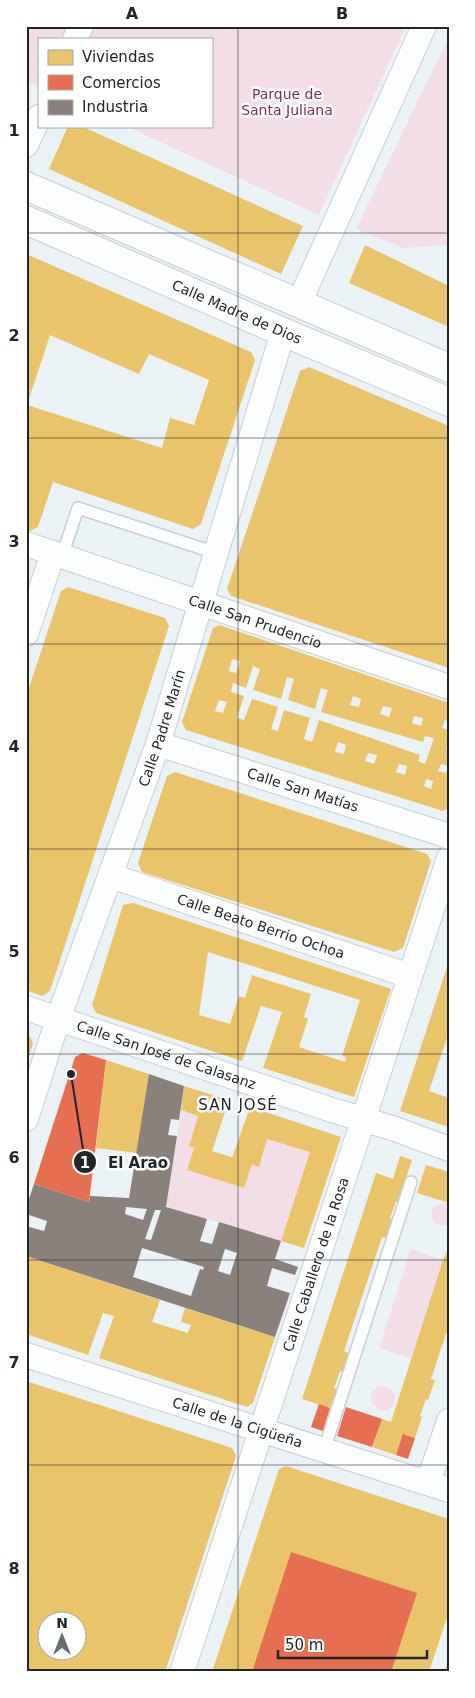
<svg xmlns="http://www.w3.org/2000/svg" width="475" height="1698" font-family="'DejaVu Sans',sans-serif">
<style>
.green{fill:#f3dee7}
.homes{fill:#e9c46a;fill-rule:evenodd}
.shops{fill:#e76f51}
.industry{fill:#8a817c;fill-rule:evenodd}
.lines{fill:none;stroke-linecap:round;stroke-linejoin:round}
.lane-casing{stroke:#cacfd3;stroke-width:14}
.street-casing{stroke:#cacfd3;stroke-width:26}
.secondary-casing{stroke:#cacfd3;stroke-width:30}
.lane{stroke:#fcfdfe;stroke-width:11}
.street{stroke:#fcfdfe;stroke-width:24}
.secondary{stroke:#fcfdfe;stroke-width:28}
.grid{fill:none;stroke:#212629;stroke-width:1;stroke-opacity:0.55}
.labels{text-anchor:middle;stroke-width:5;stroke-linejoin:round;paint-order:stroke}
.park-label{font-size:14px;fill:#86294f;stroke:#fff}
.street-label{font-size:14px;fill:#212629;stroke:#fff}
.neighbourhood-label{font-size:15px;letter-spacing:1px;fill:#212629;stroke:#fff}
.leader{fill:none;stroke:#212629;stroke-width:2}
.callout-dot{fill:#212629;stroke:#fff;stroke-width:2}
.mark-label{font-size:15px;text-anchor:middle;font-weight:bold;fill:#fff}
.callout-label{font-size:15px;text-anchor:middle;font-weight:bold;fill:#212629;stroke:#fff;stroke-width:5;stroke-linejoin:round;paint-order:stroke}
.neatline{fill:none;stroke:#212629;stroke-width:2}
.grid-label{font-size:16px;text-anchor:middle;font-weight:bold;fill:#212629}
</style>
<rect width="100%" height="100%" fill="#eaf2f6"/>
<g class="green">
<path d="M26,26H406L319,215L125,126H211V39H39V87L26,81Z"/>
<path d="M449,37V245L404,248L356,229Z"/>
<path d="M181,1110L198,1116L189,1145L194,1148L187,1170L244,1188L252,1164L259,1167L267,1139L310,1152L281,1241L166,1207Z"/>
<path d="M445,1203L449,1204V1224C429,1231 424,1204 445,1203Z"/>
<path d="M411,1249L443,1260L411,1359L379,1348Z"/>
<circle cx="383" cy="1398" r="12"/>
</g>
<g class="homes">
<path d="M68,126H81L303,226L281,274L49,169Z"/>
<path d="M365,245L449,286V327L349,283Z"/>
<path d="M26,254L251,352L255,360L201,524L193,529L53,482L38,527L30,531L26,530ZM50,335L139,374L149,354L209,380L194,425L170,418L162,448L27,405Z"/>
<path d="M309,367L449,426V668L231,596L227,589L300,371Z"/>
<path d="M68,587L165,618L169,626L50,991L42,996L26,990V697L61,591Z"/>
<path d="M219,625L449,703V721L445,720L442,728L449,730V741L446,748L449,749V808L443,811L186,730L182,722L213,628ZM232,659L240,661L236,673L229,671ZM253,666L260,669L253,690L281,699L287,677L294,679L288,700L315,709L321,688L328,690L321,712L423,742L425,736L434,738L425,764L418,761L420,755L319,720L312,742L304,739L310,718L284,710L278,731L271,729L278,707L252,699L244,720L237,718L244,696L231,692L233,683L246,688ZM353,696L361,699L359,707L350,705ZM219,700L227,702L223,713L215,711ZM383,706L392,708L389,717L380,714ZM414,716L423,718L421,726L412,723ZM338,742L346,745L344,754L335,752ZM368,753L377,755L374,764L365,761ZM399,764L407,766L405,775L396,772ZM441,764L448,766L446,773L438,771ZM426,779L433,781L431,789L424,786Z"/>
<path d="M175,772L427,854L431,861L403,948L394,952L142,872L138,863L167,776Z"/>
<path d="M133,903L391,989L354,1097L263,1068L282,1012L261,1006L242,1061L96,1013L92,1005L123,905ZM208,952L360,1000L342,1056L346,1057L345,1062L299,1047L308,1019L304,1017L311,994L252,975L245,998L239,996L230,1024L199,1015Z"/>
<path d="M448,964L449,1032L429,1091L449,1098V1127L400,1111Z"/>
<path d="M26,1034L29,1035L33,1043L27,1063Z"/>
<path d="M106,1060L149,1074L137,1153L96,1148Z"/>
<path d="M184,1086L229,1100L212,1151L231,1157L232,1158L250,1107L341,1137L304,1248L281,1241L310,1152L267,1139L259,1167L252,1164L244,1188L187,1170L194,1148L189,1146L198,1116L181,1110Z"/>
<path d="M400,1156L412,1160L398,1202L396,1201L390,1218L393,1219L386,1238L382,1237L344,1351L349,1353L342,1372L340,1371L336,1383L334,1388L337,1389L330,1408L302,1399L376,1173L393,1179Z"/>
<path d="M426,1165L449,1172V1203L417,1193Z"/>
<path d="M449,1246V1325L431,1379L435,1380L428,1400L426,1399L420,1416L422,1417L415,1438L405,1435L403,1433L396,1455L372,1447L382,1419L391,1422L443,1260Z"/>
<path d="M26,1256L160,1300L152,1322L188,1333L191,1325L181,1322L185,1308L275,1337L253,1403L247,1407L99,1358L114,1316L103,1313L88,1355L26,1334Z"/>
<path d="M26,1381L232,1448L236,1456L165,1672H26ZM48,1620H78V1650H48Z"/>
<path d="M286,1466L449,1519V1611L429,1672H212L279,1469Z"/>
<path d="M448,1660L449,1672H445Z"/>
</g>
<g class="shops">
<path d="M83,1053L106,1060L89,1202L34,1184L75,1057Z"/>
<path d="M319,1404L330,1408L323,1431L311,1427Z"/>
<path d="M346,1407L382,1419L372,1447L337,1436Z"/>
<path d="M403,1433L405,1435L415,1438L408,1459L396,1455Z"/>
<path d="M291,1552L417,1593L391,1672H252Z"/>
</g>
<path class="industry" d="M149,1074L184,1086L179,1120L171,1119L168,1135L177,1136L166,1207L207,1219L200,1241L212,1244L219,1222L281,1241L275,1259L298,1267L295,1275L272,1268L267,1286L290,1293L275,1337L26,1256V1226L44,1231L47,1221L26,1214V1208L34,1184L89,1202L90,1196L129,1198ZM126,1207L147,1209L143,1220L125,1214ZM155,1210H161L151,1240L145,1239ZM142,1248L204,1267L203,1270L200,1269L191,1296L133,1277ZM225,1249L237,1253L230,1275L218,1271Z"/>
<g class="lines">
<g class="lane-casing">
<g id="lane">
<path d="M62,556L78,508L216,553"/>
<path d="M324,1450L411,1182"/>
</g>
</g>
<g class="street-casing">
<g id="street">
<path d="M75,39L81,26"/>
<path d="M26,145L39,117"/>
<path d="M299,303L424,26"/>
<path id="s1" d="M26,544L449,687"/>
<path d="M26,634L53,553"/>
<path id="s2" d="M158,744L449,836"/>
<path id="s3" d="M111,876L410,976"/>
<path id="s4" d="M26,1008L332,1110L395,1129L449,1149"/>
<path id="s5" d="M26,1119L58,1019L158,744L283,332"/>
<path id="s6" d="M26,1355L449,1490"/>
<path d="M428,1483L449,1421"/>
<path id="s7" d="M182,1672L449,858"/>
</g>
</g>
<g class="secondary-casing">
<g id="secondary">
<path d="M26,186L449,368"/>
<path id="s8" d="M26,220L283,332L449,402"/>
</g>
</g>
<use href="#lane" class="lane"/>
<use href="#street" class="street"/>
<use href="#secondary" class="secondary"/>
</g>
<path class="grid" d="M238,26V1672M26,233H449M26,438H449M26,644H449M26,849H449M26,1054H449M26,1260H449M26,1465H449"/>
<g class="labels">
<g class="park-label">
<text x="287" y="99">Parque de<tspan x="287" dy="16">Santa Juliana</tspan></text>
</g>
<g class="street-label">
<text dy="5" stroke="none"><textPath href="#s8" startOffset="230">Calle Madre de Dios</textPath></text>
<text dy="5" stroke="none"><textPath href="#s1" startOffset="242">Calle San Prudencio</textPath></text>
<text dy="5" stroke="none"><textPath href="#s5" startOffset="414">Calle Padre Marín</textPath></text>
<text dy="5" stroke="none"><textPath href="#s2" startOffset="152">Calle San Matías</textPath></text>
<text dy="5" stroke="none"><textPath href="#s3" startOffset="158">Calle Beato Berrio Ochoa</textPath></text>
<text dy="5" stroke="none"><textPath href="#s4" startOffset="148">Calle San José de Calasanz</textPath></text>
<text dy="5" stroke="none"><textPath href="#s7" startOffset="429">Calle Caballero de la Rosa</textPath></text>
<text dy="5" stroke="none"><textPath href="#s6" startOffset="222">Calle de la Cigüeña</textPath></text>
</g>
<g class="neighbourhood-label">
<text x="238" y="1110">SAN JOSÉ</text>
</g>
</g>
<path class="leader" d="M71 1074L85 1162"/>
<g class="callout-dot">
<circle cx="71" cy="1074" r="5"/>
<circle cx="85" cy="1162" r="12"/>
</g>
<g class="mark-label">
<text x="85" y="1168">1</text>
</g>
<g class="callout-label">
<text x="138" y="1168">El Arao</text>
</g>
<rect width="475" height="1698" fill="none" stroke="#ffffff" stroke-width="55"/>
<rect x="38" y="38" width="175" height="90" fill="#ffffff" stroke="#a6a8a9"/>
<rect x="48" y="50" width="25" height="15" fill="#e9c46a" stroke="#a6a8a9"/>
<text x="82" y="62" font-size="15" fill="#212629">Viviendas</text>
<rect x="48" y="75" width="25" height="15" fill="#e76f51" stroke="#a6a8a9"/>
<text x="82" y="88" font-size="15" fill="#212629">Comercios</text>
<rect x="48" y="100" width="25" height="15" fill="#8a817c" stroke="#a6a8a9"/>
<text x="82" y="112" font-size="15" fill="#212629">Industria</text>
<g transform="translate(62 1636)"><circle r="24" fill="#ffffff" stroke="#a6a8a9"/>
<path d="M0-4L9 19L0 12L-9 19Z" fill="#676d71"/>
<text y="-8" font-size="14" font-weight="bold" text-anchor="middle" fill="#212629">N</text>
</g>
<path d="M278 1650v8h149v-8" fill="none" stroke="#212629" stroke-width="2.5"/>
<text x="285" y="1650" font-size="15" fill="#212629" stroke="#ffffff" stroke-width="4" paint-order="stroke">50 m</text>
<rect x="28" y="28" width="420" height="1642" class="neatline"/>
<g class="grid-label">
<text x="132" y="19">A</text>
<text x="342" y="19">B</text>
<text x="14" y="136">1</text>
<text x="14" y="341">2</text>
<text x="14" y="547">3</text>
<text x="14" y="752">4</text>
<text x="14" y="957">5</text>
<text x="14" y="1163">6</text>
<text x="14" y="1368">7</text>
<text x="14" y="1574">8</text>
</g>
</svg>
